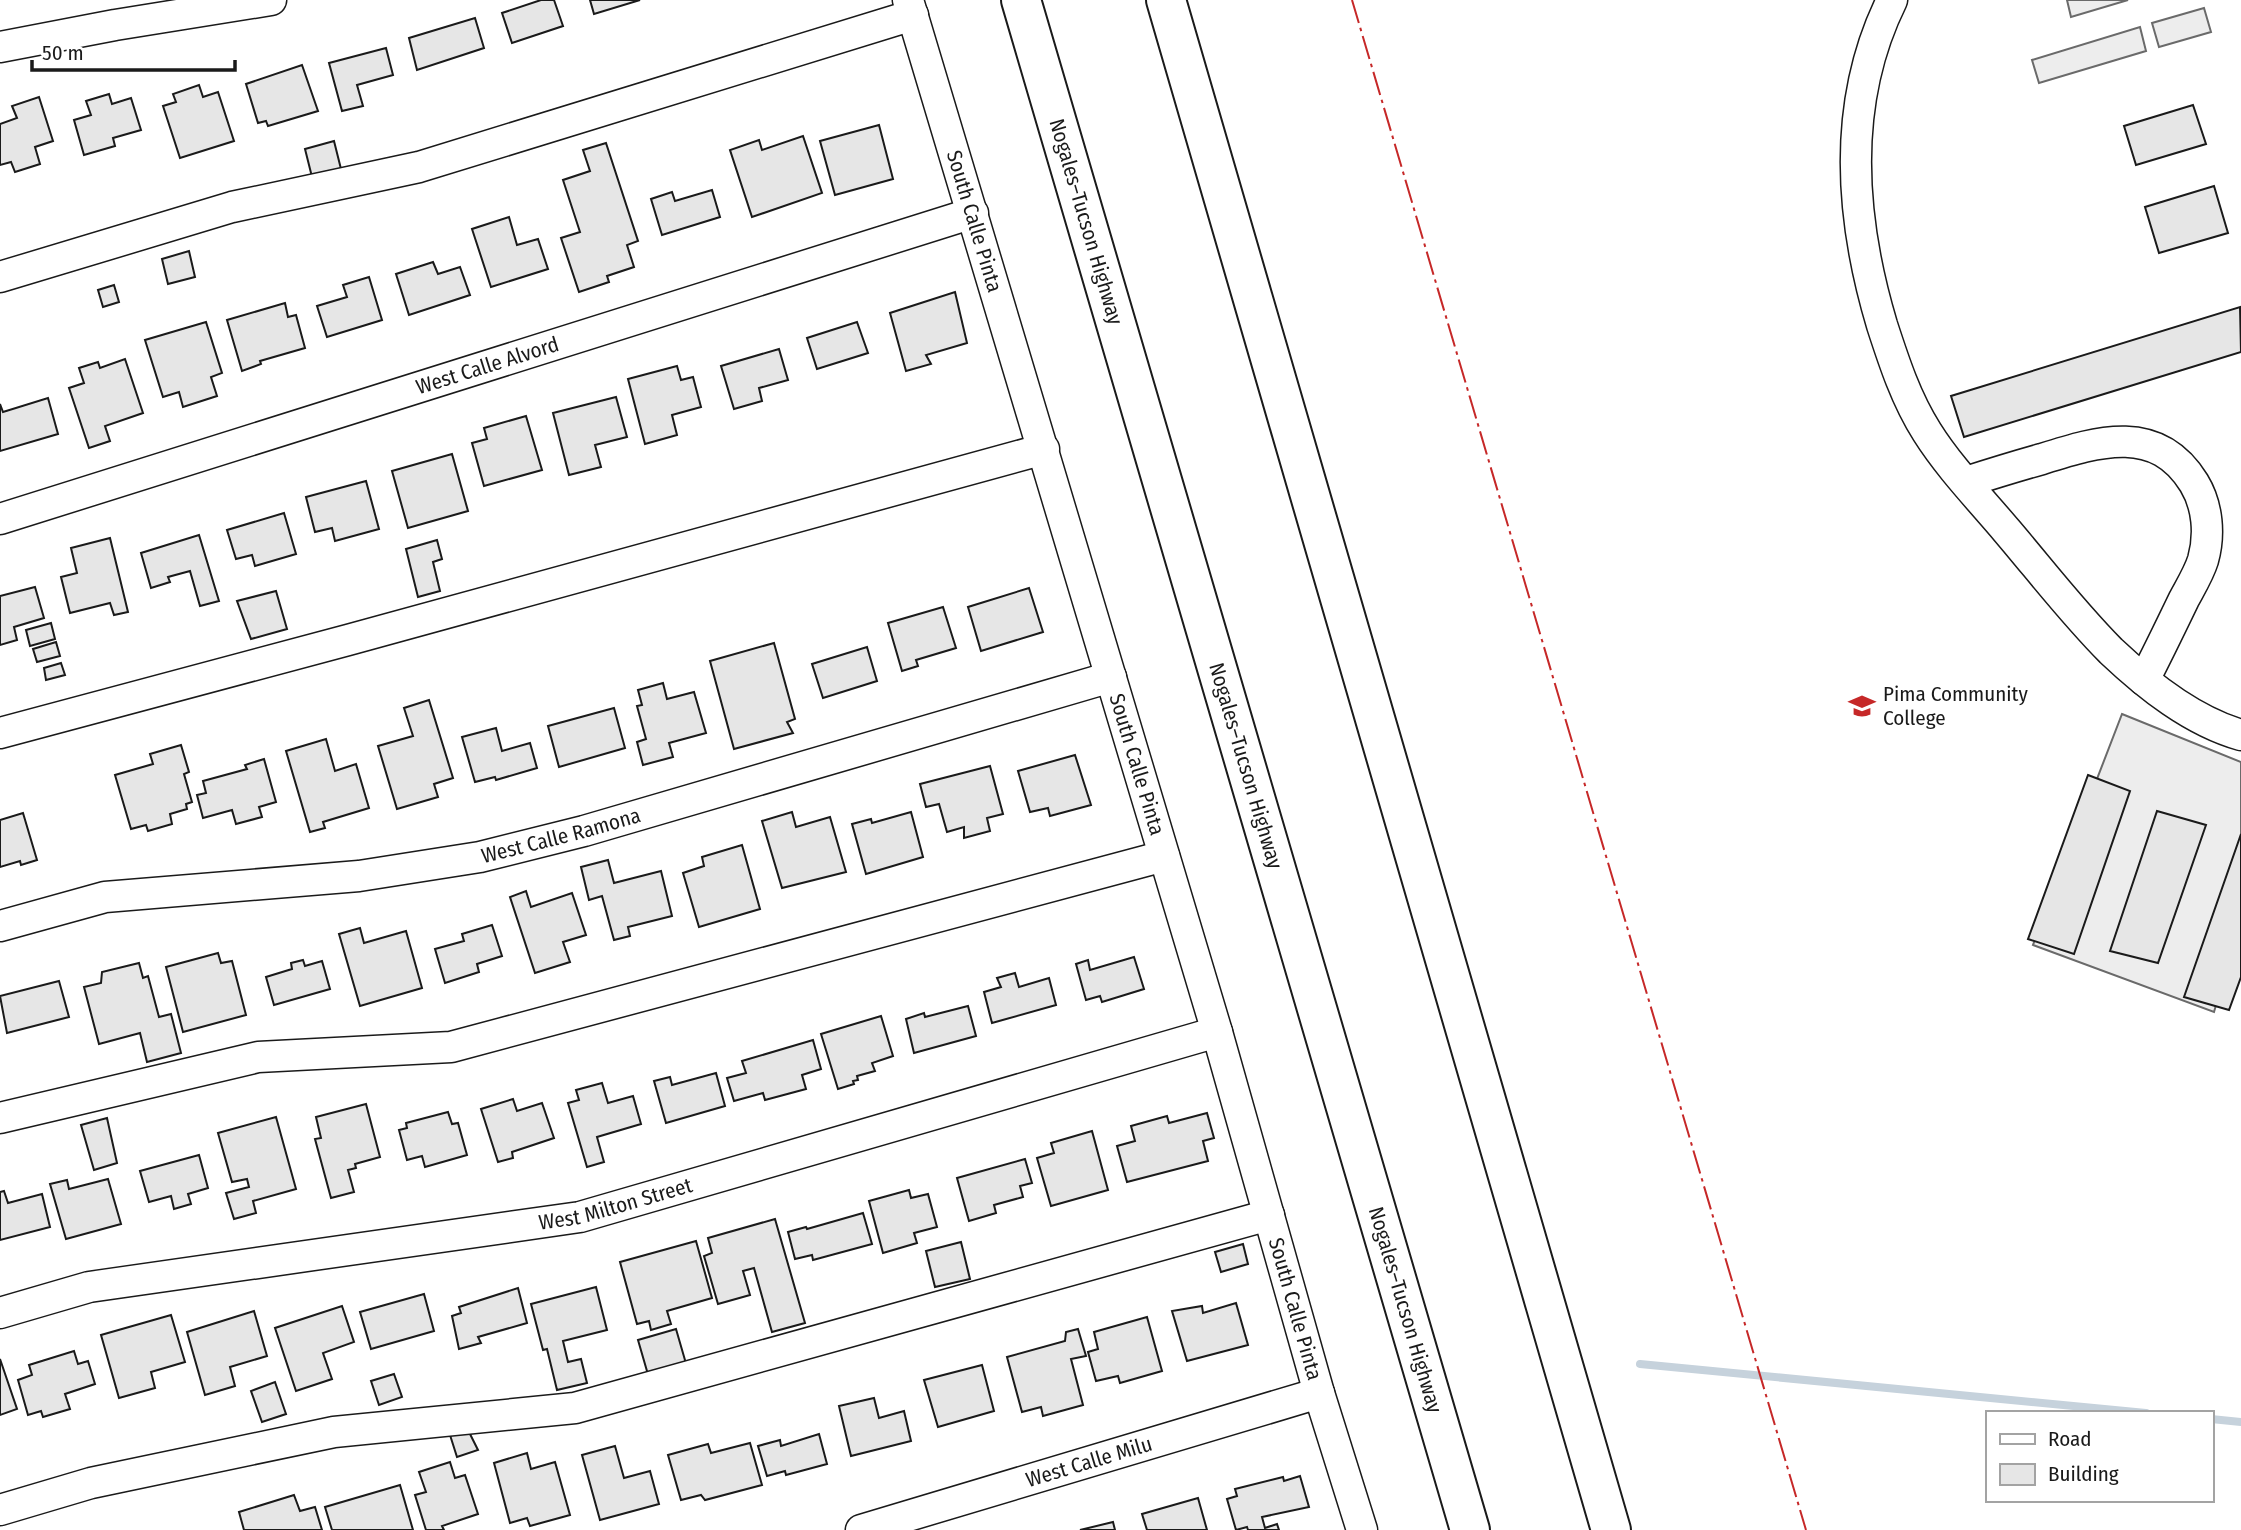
<svg xmlns="http://www.w3.org/2000/svg" width="2241" height="1530" font-family="'Fira Sans Condensed',sans-serif">
<style>
.parking{fill:#ededed;stroke:#6a6a6a;stroke-width:2}
.lines{fill:none;stroke-linecap:round;stroke-linejoin:round}
.stream{stroke:#c6d2dc;stroke-width:8}
.building{fill:#e6e6e6;stroke:#1a1a1a;stroke-width:2}
.minor-casing{stroke:#1a1a1a;stroke-width:33}
.highway-casing{stroke:#1a1a1a;stroke-width:42}
.minor{stroke:#fff;stroke-width:30}
.highway{stroke:#fff;stroke-width:38}
.power{stroke:#c62828;stroke-width:2;stroke-dasharray:24 5 3.5 5;stroke-linecap:butt}
.labels{text-anchor:middle;stroke-width:5;stroke-linejoin:round;paint-order:stroke}
.street-label{font-size:21px;fill:#1a1a1a;stroke:#fff}
.poi-label{font-size:21px;fill:#1a1a1a;stroke:#fff;text-anchor:start}
</style>
<rect width="100%" height="100%" fill="#fff"/>
<g class="parking">
<path d="M2067,0H2128L2071,17Z"/>
<path d="M2204,8L2211,32L2159,47L2152,23Z"/>
<path d="M2140,27L2146,51L2039,83L2032,60Z"/>
<path d="M2122,714L2241,762V919L2214,1012L2033,945Z"/>
</g>
<g class="lines">
<g class="stream">
<path d="M1640,1364L2146,1413"/>
<path d="M2211,1419L2241,1422"/>
</g>
</g>
<g class="building">
<path d="M541,0H554L563,26L512,43L502,13Z"/>
<path d="M590,0H640L594,14Z"/>
<path d="M475,18L484,48L417,70L409,38Z"/>
<path d="M386,48L393,75L357,85L363,106L342,111L329,63Z"/>
<path d="M302,65L318,111L268,126L266,121L258,123L246,84Z"/>
<path d="M199,85L203,97L218,92L234,141L180,158L163,106L176,102L173,94Z"/>
<path d="M109,94L112,104L131,98L141,130L113,138L115,146L84,155L74,120L91,115L86,101Z"/>
<path d="M39,97L53,141L35,147L40,164L15,172L11,162L0,165V124L17,118L12,106Z"/>
<path d="M2193,105L2206,144L2136,165L2124,126Z"/>
<path d="M879,125L893,179L835,195L820,141Z"/>
<path d="M803,136L822,193L752,217L730,150L759,140L762,150Z"/>
<path d="M334,141L342,173L313,181L305,149Z"/>
<path d="M606,143L638,241L627,245L634,267L607,276L609,282L579,292L561,238L580,232L563,180L590,171L583,150Z"/>
<path d="M2214,186L2228,233L2159,253L2145,207Z"/>
<path d="M712,190L720,217L662,235L651,199L672,192L675,201Z"/>
<path d="M509,217L517,245L538,239L548,269L491,287L472,229Z"/>
<path d="M189,251L195,277L168,284L162,259Z"/>
<path d="M433,262L438,274L460,267L470,295L409,315L396,274Z"/>
<path d="M369,277L382,320L327,337L317,306L347,297L343,285Z"/>
<path d="M114,285L119,302L103,307L98,290Z"/>
<path d="M955,292L967,343L926,355L931,364L906,371L890,313Z"/>
<path d="M285,303L288,317L296,315L305,348L260,361L261,364L242,371L227,320Z"/>
<path d="M2240,307L2241,352L1964,437L1951,396Z"/>
<path d="M206,322L222,373L211,377L217,396L183,407L179,392L163,397L145,340Z"/>
<path d="M857,322L868,353L817,369L807,338Z"/>
<path d="M779,349L788,380L759,388L762,401L734,409L721,366Z"/>
<path d="M125,359L143,413L105,426L110,441L89,448L69,388L84,383L79,368L98,362L100,368Z"/>
<path d="M677,366L681,380L693,377L701,407L672,415L677,435L645,444L628,379Z"/>
<path d="M616,397L627,437L595,445L601,467L569,475L553,413Z"/>
<path d="M48,398L58,434L0,451V404L3,412Z"/>
<path d="M526,416L542,470L484,486L472,443L487,439L484,428Z"/>
<path d="M452,454L468,511L408,528L392,471Z"/>
<path d="M366,481L379,529L335,541L332,528L315,532L306,497Z"/>
<path d="M284,513L296,554L255,566L252,555L236,559L227,530Z"/>
<path d="M199,535L219,601L200,606L190,571L168,577L170,582L151,588L141,553Z"/>
<path d="M110,538L128,612L114,615L110,603L70,613L61,577L77,573L71,548Z"/>
<path d="M437,540L442,559L433,562L440,591L418,597L406,549Z"/>
<path d="M35,587L44,618L14,627L17,640L0,645V596Z"/>
<path d="M1029,588L1043,632L981,651L968,607Z"/>
<path d="M276,591L287,629L251,639L237,601Z"/>
<path d="M943,607L956,648L916,660L918,666L902,671L888,623Z"/>
<path d="M51,623L55,639L30,646L26,630Z"/>
<path d="M56,642L60,656L37,662L33,649Z"/>
<path d="M774,643L795,719L787,722L793,733L734,749L710,661Z"/>
<path d="M867,647L877,681L823,698L812,664Z"/>
<path d="M61,663L65,675L46,680L44,668Z"/>
<path d="M663,683L667,699L694,692L706,733L669,743L673,757L643,765L637,742L646,739L637,706L642,705L638,690Z"/>
<path d="M429,700L453,778L434,784L438,797L397,809L378,746L413,736L404,708Z"/>
<path d="M614,708L625,748L559,767L548,726Z"/>
<path d="M496,728L502,751L530,743L537,768L496,780L495,777L475,782L462,737Z"/>
<path d="M326,739L335,771L356,764L369,808L323,822L325,828L310,832L286,751Z"/>
<path d="M181,745L189,772L184,774L192,802L186,804L187,809L170,814L172,824L148,831L146,825L131,829L115,775L153,764L150,754Z"/>
<path d="M1075,755L1091,805L1050,816L1048,808L1030,812L1018,771Z"/>
<path d="M264,759L276,802L259,807L262,817L236,824L232,810L203,818L197,795L206,793L203,781L247,769L245,765Z"/>
<path d="M990,766L1003,814L987,818L990,831L964,838V827L947,832L939,804L926,807L920,784Z"/>
<path d="M2088,775L2130,791L2074,954L2028,939Z"/>
<path d="M2157,811L2206,825L2158,963L2110,951Z"/>
<path d="M792,812L796,827L830,817L846,872L782,888L762,821Z"/>
<path d="M911,812L923,857L866,874L852,824L871,819L872,823Z"/>
<path d="M23,813L37,860L21,865L20,861L0,867V820Z"/>
<path d="M2241,834V977L2229,1010L2184,997Z"/>
<path d="M742,845L760,909L699,927L683,873L704,866L702,857Z"/>
<path d="M608,860L614,883L661,871L672,916L628,927L630,936L614,940L602,896L589,900L581,867Z"/>
<path d="M526,891L531,907L572,893L586,935L563,942L570,962L535,973L510,897Z"/>
<path d="M492,925L502,956L477,964L479,972L445,983L435,949L464,941L462,934Z"/>
<path d="M360,928L364,943L406,931L422,988L360,1006L339,934Z"/>
<path d="M218,953L221,963L232,961L246,1015L183,1032L166,967Z"/>
<path d="M1134,957L1144,989L1102,1002L1100,996L1086,1000L1076,964L1088,960L1090,970Z"/>
<path d="M303,960L305,966L322,961L330,989L274,1005L266,977L292,969L291,963Z"/>
<path d="M139,963L143,978L148,976L159,1017L171,1014L181,1053L147,1062L140,1033L99,1044L84,987L101,983L102,972Z"/>
<path d="M1015,973L1019,987L1049,978L1056,1005L992,1023L984,992L1001,987L997,978Z"/>
<path d="M59,981L69,1017L7,1033L0,996Z"/>
<path d="M968,1006L976,1036L914,1053L906,1019L924,1013L925,1017Z"/>
<path d="M881,1016L893,1056L872,1063L875,1071L857,1076L858,1080L853,1081L854,1084L838,1089L821,1034Z"/>
<path d="M813,1040L821,1069L802,1075L806,1089L765,1100L763,1093L734,1101L727,1078L746,1073L742,1061Z"/>
<path d="M716,1073L725,1106L666,1123L654,1081L670,1077L672,1085Z"/>
<path d="M602,1083L608,1103L633,1096L641,1124L597,1137L604,1162L587,1167L568,1103L579,1100L576,1090Z"/>
<path d="M513,1099L517,1111L542,1103L554,1138L512,1152L513,1158L498,1162L481,1109Z"/>
<path d="M366,1104L380,1157L355,1164L356,1168L348,1170L354,1192L331,1198L315,1139L321,1138L316,1117Z"/>
<path d="M448,1112L452,1124L458,1123L467,1155L425,1167L422,1156L407,1160L399,1130L407,1128L406,1123Z"/>
<path d="M1207,1113L1214,1138L1203,1141L1208,1161L1127,1182L1117,1146L1135,1141L1131,1126L1167,1116L1169,1123Z"/>
<path d="M276,1117L296,1189L253,1201L256,1213L234,1219L226,1193L249,1187L247,1179L232,1182L218,1133Z"/>
<path d="M107,1118L117,1163L94,1170L81,1125Z"/>
<path d="M1092,1131L1108,1190L1051,1206L1037,1158L1054,1153L1051,1143Z"/>
<path d="M199,1155L208,1188L188,1194L191,1204L174,1209L171,1196L149,1202L140,1171Z"/>
<path d="M1025,1159L1032,1183L1020,1186L1023,1197L994,1205L996,1213L969,1221L957,1178Z"/>
<path d="M108,1179L121,1224L66,1239L50,1184L67,1180L69,1189Z"/>
<path d="M909,1190L911,1198L928,1194L937,1227L914,1233L917,1243L883,1253L869,1201Z"/>
<path d="M4,1191L8,1203L42,1194L50,1227L0,1240V1192Z"/>
<path d="M863,1213L872,1244L813,1260L812,1255L795,1259L788,1232L806,1227L807,1229Z"/>
<path d="M775,1219L805,1323L772,1332L754,1268L743,1271L750,1295L718,1304L704,1256L712,1253L708,1238Z"/>
<path d="M696,1241L712,1298L667,1311L671,1324L651,1330L649,1321L637,1324L620,1262Z"/>
<path d="M961,1242L970,1279L935,1287L926,1251Z"/>
<path d="M1243,1244L1248,1264L1221,1272L1215,1252Z"/>
<path d="M596,1287L607,1330L563,1341L568,1362L581,1359L587,1383L557,1390L547,1349L543,1350L531,1304Z"/>
<path d="M518,1288L527,1323L478,1337L481,1343L459,1349L452,1316L461,1313L459,1307Z"/>
<path d="M424,1294L434,1331L371,1349L360,1312Z"/>
<path d="M1236,1303L1248,1345L1187,1361L1172,1311L1202,1306L1203,1313Z"/>
<path d="M342,1306L354,1342L323,1353L332,1379L296,1391L275,1328Z"/>
<path d="M254,1311L267,1356L230,1367L235,1386L205,1395L187,1332Z"/>
<path d="M171,1315L185,1362L151,1372L155,1388L119,1398L101,1335Z"/>
<path d="M1147,1317L1162,1371L1120,1383L1118,1376L1096,1381L1088,1352L1098,1349L1094,1332Z"/>
<path d="M676,1329L687,1367L649,1378L638,1340Z"/>
<path d="M1078,1329L1086,1356L1071,1359L1083,1405L1043,1416L1041,1407L1022,1412L1007,1357L1065,1341L1066,1332Z"/>
<path d="M74,1351L78,1364L88,1361L95,1384L65,1394L70,1409L43,1417L41,1411L28,1415L18,1380L32,1375L29,1365Z"/>
<path d="M0,1359L17,1409L0,1415Z"/>
<path d="M982,1365L994,1411L938,1427L924,1380Z"/>
<path d="M394,1374L402,1397L379,1405L371,1381Z"/>
<path d="M275,1382L286,1414L262,1422L251,1391Z"/>
<path d="M874,1398L879,1418L904,1411L911,1441L851,1456L839,1406Z"/>
<path d="M468,1430L478,1450L457,1457L450,1435Z"/>
<path d="M819,1434L827,1464L786,1475L785,1471L767,1476L758,1446L780,1440L781,1446Z"/>
<path d="M750,1443L762,1485L705,1500L701,1495L681,1500L668,1455L708,1444L711,1453Z"/>
<path d="M615,1446L624,1478L650,1471L659,1504L600,1520L582,1455Z"/>
<path d="M527,1453L531,1469L555,1462L570,1515L530,1526L527,1518L510,1523L494,1463Z"/>
<path d="M450,1462L455,1478L465,1475L478,1514L442,1526L444,1530H426L415,1495L426,1492L419,1472Z"/>
<path d="M1300,1476L1309,1507L1262,1517L1265,1528L1277,1524L1279,1530H1248L1247,1527L1236,1530L1227,1499L1237,1496L1235,1489L1283,1477L1284,1481Z"/>
<path d="M400,1485L413,1530H332L325,1507Z"/>
<path d="M294,1495L300,1511L315,1507L322,1530H244L239,1512Z"/>
<path d="M1198,1498L1207,1530H1147L1142,1514Z"/>
<path d="M1113,1522L1115,1530H1080Z"/>
</g>
<g class="lines">
<g class="minor-casing">
<g id="minor">
<path id="s1" d="M908,0L1217,1032L1319,1393L1362,1530"/>
<path d="M1892,0C1841,103 1850,218 1882,325C1894,362 1906,399 1927,432C1949,467 1980,499 2007,531C2041,571 2074,614 2111,651C2148,686 2192,721 2241,735"/>
<path d="M0,47L115,25L271,0"/>
<path d="M0,277L232,207L419,167L913,15"/>
<path d="M1966,482C1991,474 2017,466 2042,459C2099,441 2157,423 2194,483C2208,506 2210,535 2203,560C2199,573 2191,586 2184,599C2171,626 2158,653 2144,680"/>
<path id="s2" d="M0,519L973,213"/>
<path d="M0,733L348,640L1044,449"/>
<path id="s3" d="M0,926L105,897L359,876L480,857L584,831L1111,677"/>
<path d="M0,1118L258,1057L451,1047L1164,856"/>
<path id="s4" d="M0,1313L89,1287L580,1217L1217,1032"/>
<path d="M0,1510L91,1483L334,1432L575,1408L1269,1215"/>
<path id="s5" d="M861,1530L1319,1393"/>
</g>
</g>
<g class="highway-casing">
<g id="highway">
<path id="s6" d="M1021,0L1470,1530"/>
<path d="M1166,0L1611,1530"/>
</g>
</g>
<use href="#minor" class="minor"/>
<use href="#highway" class="highway"/>
<path class="power" d="M1352,0L1806,1530"/>
</g>
<defs>
<g id="university-bare" transform="scale(2.1)"><path d="M0-5L7-2L0 1L-7-2ZM-4 1L0 2.5L4 1V4Q0 6-4 4Z" fill="#c62828" stroke="#fff" stroke-width="2.5" paint-order="stroke"/></g>
</defs>
<g fill-rule="evenodd">
<use href="#university-bare" x="1862" y="706"/>
</g>
<g class="labels">
<g class="street-label">
<text dy="7" stroke="none"><textPath href="#s1" startOffset="231">South Calle Pinta</textPath></text>
<text dy="7" stroke="none"><textPath href="#s6" startOffset="231">Nogales–Tucson Highway</textPath></text>
<text dy="7" stroke="none"><textPath href="#s2" startOffset="511">West Calle Alvord</textPath></text>
<text dy="7" stroke="none"><textPath href="#s1" startOffset="798">South Calle Pinta</textPath></text>
<text dy="7" stroke="none"><textPath href="#s6" startOffset="798">Nogales–Tucson Highway</textPath></text>
<text dy="7" stroke="none"><textPath href="#s3" startOffset="570">West Calle Ramona</textPath></text>
<text dy="7" stroke="none"><textPath href="#s4" startOffset="626">West Milton Street</textPath></text>
<text dy="7" stroke="none"><textPath href="#s1" startOffset="1365">South Calle Pinta</textPath></text>
<text dy="7" stroke="none"><textPath href="#s6" startOffset="1365">Nogales–Tucson Highway</textPath></text>
<text dy="7" stroke="none"><textPath href="#s5" startOffset="238">West Calle Milu</textPath></text>
</g>
<g class="poi-label">
<text x="1883" y="701">Pima Community<tspan x="1883" dy="24">College</tspan></text>
</g>
</g>
<rect x="1986" y="1411" width="228" height="91" fill="#ffffff" stroke="#a3a3a3" stroke-width="2"/>
<rect x="2000" y="1434" width="35" height="10" fill="#ffffff" stroke="#a3a3a3" stroke-width="2"/>
<text x="2048" y="1446" font-size="21" fill="#1a1a1a">Road</text>
<rect x="2000" y="1464" width="35" height="21" fill="#e6e6e6" stroke="#a3a3a3" stroke-width="2"/>
<text x="2048" y="1481" font-size="21" fill="#1a1a1a">Building</text>
<path d="M32 60v10h203v-10" fill="none" stroke="#1a1a1a" stroke-width="3.5"/>
<text x="42" y="60" font-size="21" fill="#1a1a1a" stroke="#ffffff" stroke-width="5" paint-order="stroke">50 m</text>
</svg>
